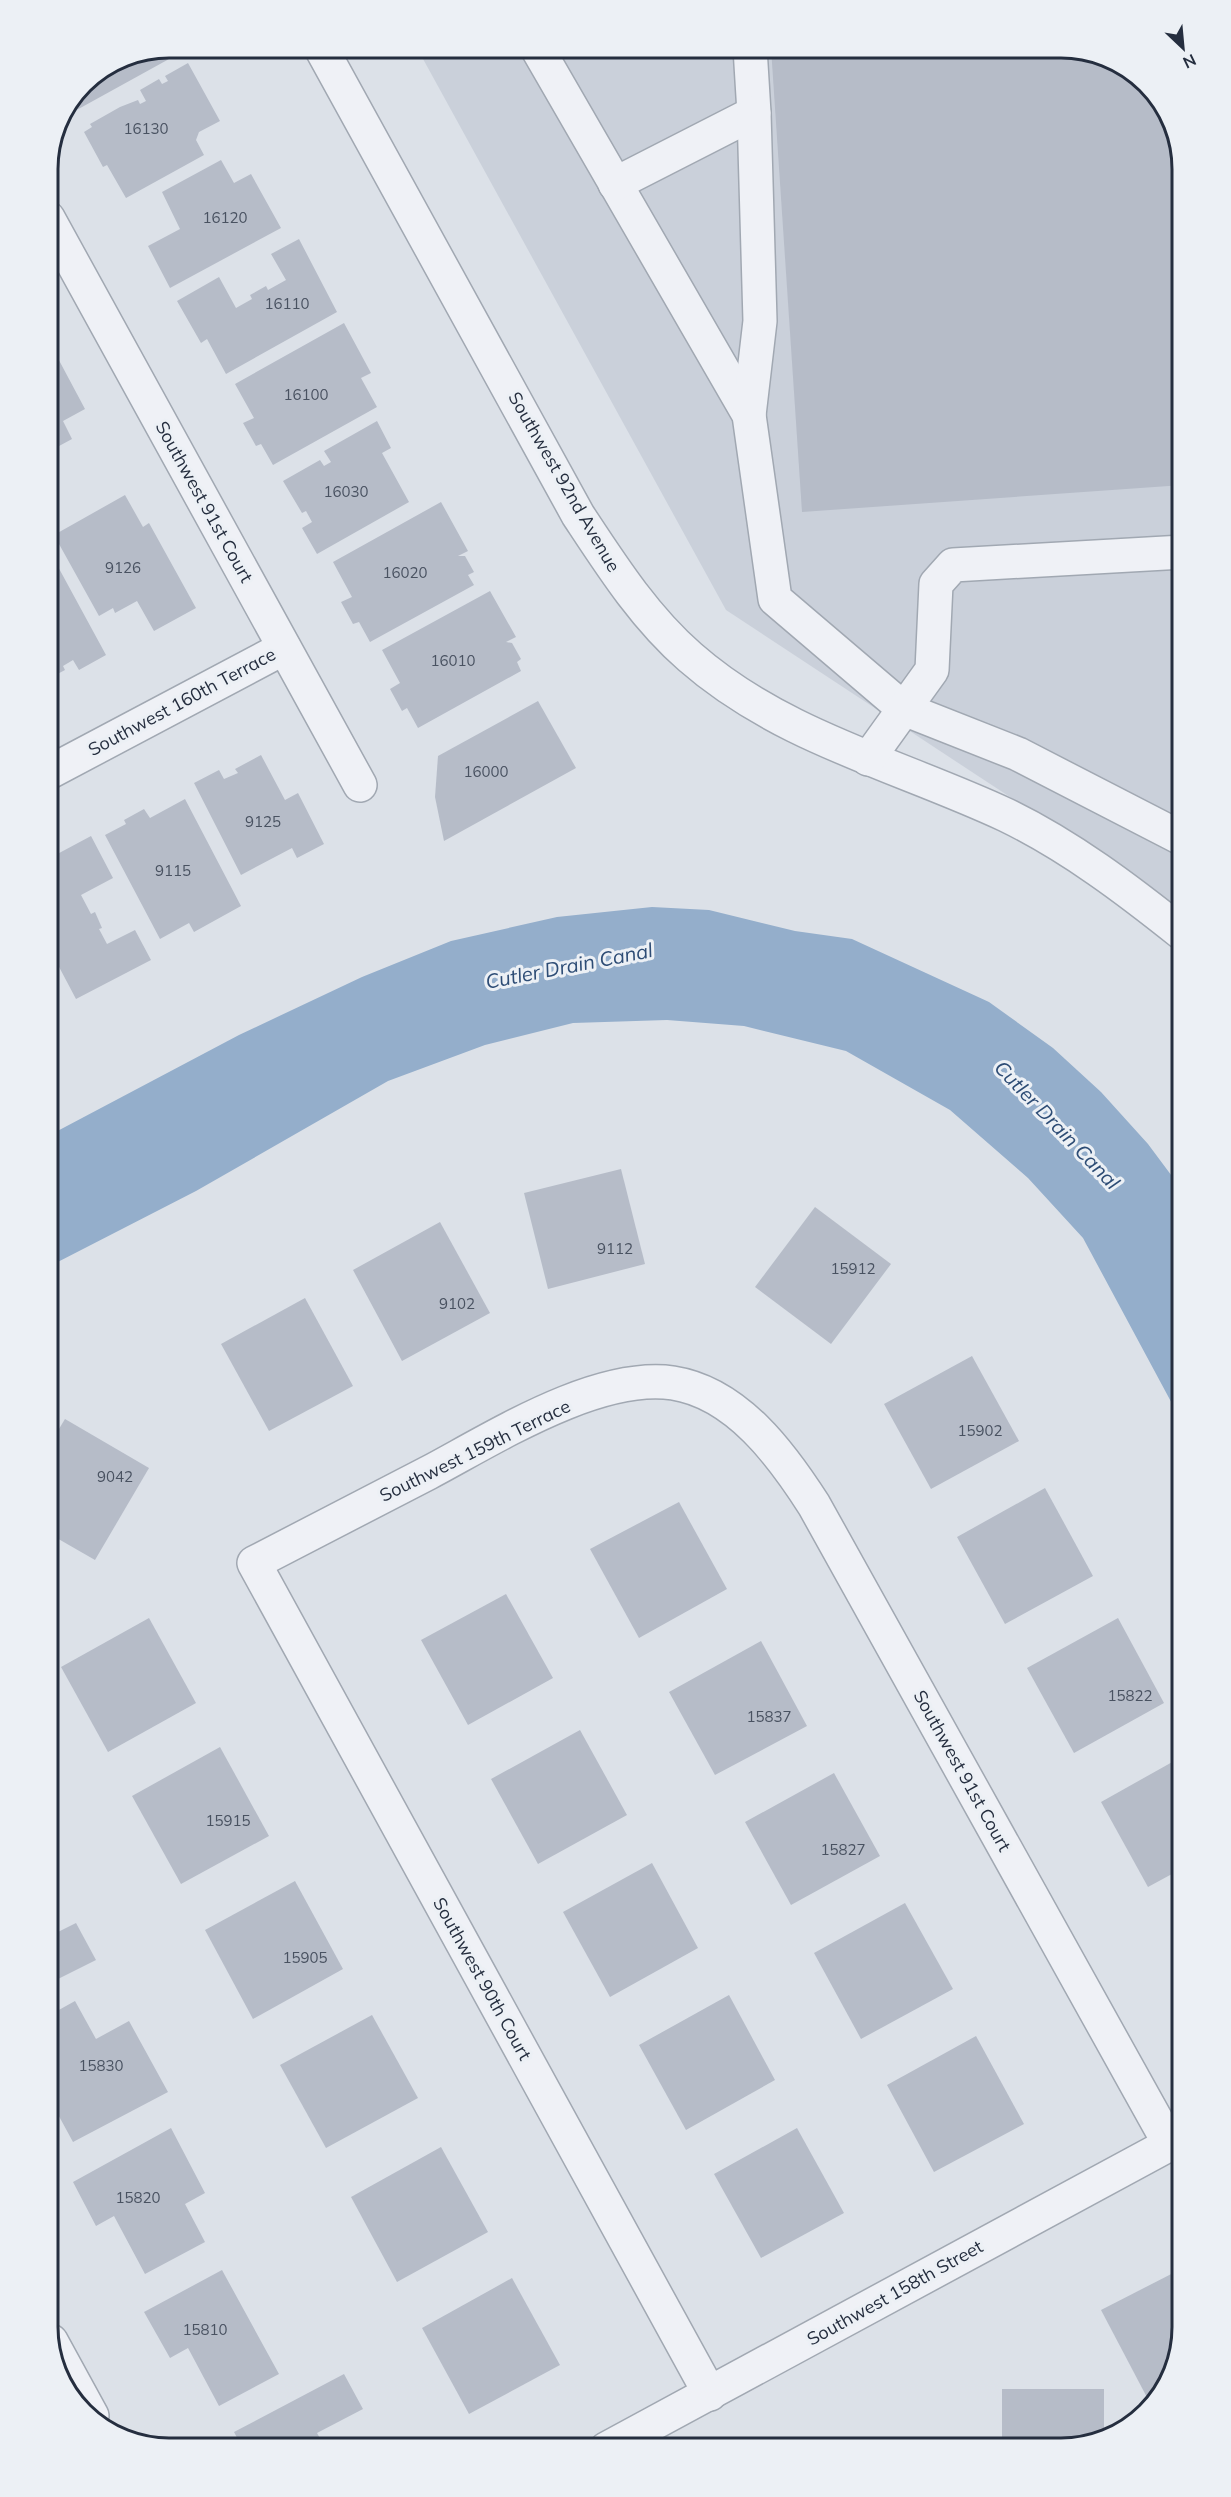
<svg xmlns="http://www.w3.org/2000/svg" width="1231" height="2497" font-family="Mulish,sans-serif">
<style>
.built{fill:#cad0da}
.water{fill:#94aecb}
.building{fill:#b6bcc8}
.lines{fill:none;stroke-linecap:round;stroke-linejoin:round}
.minor-casing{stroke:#a1a8b2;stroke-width:36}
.minor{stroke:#eff1f6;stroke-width:33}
.labels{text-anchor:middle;stroke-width:6;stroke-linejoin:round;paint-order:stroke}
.number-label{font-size:15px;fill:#495261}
.street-label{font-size:18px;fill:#252e3f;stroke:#ecf0f5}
.water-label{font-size:20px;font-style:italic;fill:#2d4c75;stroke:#ecf0f5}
.rim{fill:none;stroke:#252e3f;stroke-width:3}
</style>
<rect width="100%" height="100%" fill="#dce1e8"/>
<path class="built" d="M417,48H1069L1135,73L1174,124L1183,170V911L726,610Z"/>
<path class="water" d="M652,907L709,910L795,931L852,939L989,1002L1053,1048L1101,1092L1148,1144L1183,1191V1424L1083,1238L1028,1178L950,1110L846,1051L744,1026L667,1020L573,1023L485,1045L388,1081L196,1191L48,1267V1136L239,1035L362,977L451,941L557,917Z"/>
<g class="building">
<path d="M170,48H189L73,112L69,106L84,83L124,57Z"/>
<path d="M771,48H1069L1135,73L1174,124L1183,170V485L802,512Z"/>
<path d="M188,63L220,121L199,132L196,140L204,155L126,198L107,165L103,167L84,132L92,127L90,124L120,107L138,100L140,104L146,101L140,90L159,79L162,84L168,81L165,76Z"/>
<path d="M221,160L234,183L251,174L281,228L170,288L148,246L180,229L162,192Z"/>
<path d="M299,239L337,312L226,374L207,339L201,343L177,301L219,277L236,308L252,299L250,295L266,286L268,290L286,280L271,254Z"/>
<path d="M344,323L371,373L361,378L377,407L273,465L261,444L256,446L243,423L254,418L235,384Z"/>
<path d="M53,349L85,409L63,421L72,439L48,452V352Z"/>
<path d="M377,421L391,448L382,453L409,502L317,554L302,528L312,522L306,511L302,513L283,481L320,460L324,466L331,462L324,451Z"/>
<path d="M125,495L143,527L149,523L196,608L154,631L137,601L115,613L113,608L99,616L54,535Z"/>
<path d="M441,502L468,551L458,556H465L474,572L468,575L474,585L370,642L359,622L353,624L341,602L352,597L333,562Z"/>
<path d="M56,563L106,655L79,670L73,660L63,666L65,670L48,679V567Z"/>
<path d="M490,591L516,637L506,642L512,643L521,659L517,662L521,671L418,728L407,708L402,711L390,689L400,683L382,650Z"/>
<path d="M538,701L576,768L444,841L435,797L438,756Z"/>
<path d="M261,755L285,800L298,793L324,844L297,858L292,848L241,875L194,783L219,770L224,779L238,773L235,769Z"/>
<path d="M185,799L241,906L194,932L189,923L160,939L105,835L126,824L124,820L144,809L150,818Z"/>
<path d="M91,836L113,878L81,895L91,914L95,912L102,928L99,929L107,944L135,930L151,960L76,999L48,946V878L56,874L48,859Z"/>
<path d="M621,1169L645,1264L548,1289L524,1193Z"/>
<path d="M815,1207L891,1264L831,1344L755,1287Z"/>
<path d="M440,1222L490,1313L402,1361L353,1270Z"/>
<path d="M305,1298L353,1386L269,1431L221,1344Z"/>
<path d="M972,1356L1019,1441L931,1489L884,1404Z"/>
<path d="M65,1419L149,1468L95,1560L48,1533V1447Z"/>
<path d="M1045,1488L1093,1576L1005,1624L957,1537Z"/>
<path d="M679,1502L727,1589L639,1638L590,1549Z"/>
<path d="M506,1594L553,1678L468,1725L421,1640Z"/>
<path d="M149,1618L196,1703L108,1752L61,1667Z"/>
<path d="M1118,1618L1164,1703L1074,1753L1027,1668Z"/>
<path d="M761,1641L807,1726L715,1775L669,1692Z"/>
<path d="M580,1730L627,1815L538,1864L491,1779Z"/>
<path d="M220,1747L269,1836L181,1884L132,1796Z"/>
<path d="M1183,1756V1868L1148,1887L1101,1802Z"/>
<path d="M834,1773L880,1856L791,1905L745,1822Z"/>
<path d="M652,1863L698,1948L610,1997L563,1912Z"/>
<path d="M295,1881L343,1969L253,2019L205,1930Z"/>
<path d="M905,1903L953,1989L861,2039L814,1953Z"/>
<path d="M76,1923L96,1960L48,1984V1937Z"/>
<path d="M1183,1928V1949L1174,1933Z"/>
<path d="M729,1995L775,2080L686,2130L639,2045Z"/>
<path d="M75,2001L96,2039L129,2021L168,2092L73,2142L48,2096V2016Z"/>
<path d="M372,2015L418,2098L326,2148L280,2065Z"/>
<path d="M976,2036L1024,2124L934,2172L887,2085Z"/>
<path d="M171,2128L205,2193L185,2204L205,2242L145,2274L114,2216L96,2226L73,2182Z"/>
<path d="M797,2128L844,2213L761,2258L714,2174Z"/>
<path d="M441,2147L488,2232L397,2282L351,2197Z"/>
<path d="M1183,2268V2327L1162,2395L1151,2405L1101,2310Z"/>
<path d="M222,2270L279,2374L219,2406L188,2348L170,2358L144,2312Z"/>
<path d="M512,2278L560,2365L469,2414L422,2328Z"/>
<path d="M344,2374L363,2409L317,2433L326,2449H243L234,2432Z"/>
<path d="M1002,2389H1104V2440L1061,2449H1002Z"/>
</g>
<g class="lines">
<g class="minor-casing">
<g id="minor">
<path d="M321,48L578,515C611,565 644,617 690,657C781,737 899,765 1006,815C1070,846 1128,890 1183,934"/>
<path d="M537,48L749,415L775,599L904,709L1018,754L1183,839"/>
<path d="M615,184L754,113L750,48"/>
<path d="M48,218L360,785"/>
<path d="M749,415L760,321L754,113"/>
<path d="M868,759L932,670L936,584L953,565L1183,552"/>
<path d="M48,773L284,648"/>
<path d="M51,2341L92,2416"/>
<path d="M710,2394L254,1563C312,1533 370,1503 428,1473C494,1438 597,1372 673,1383C737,1393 782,1455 814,1505L1169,2143"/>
<path d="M606,2449L1183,2137"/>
</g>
</g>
<use href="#minor" class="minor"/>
</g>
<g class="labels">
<g class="number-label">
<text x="146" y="134">16130</text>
<text x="225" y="223">16120</text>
<text x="287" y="309">16110</text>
<text x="306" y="400">16100</text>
<text x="346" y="497">16030</text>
<text x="123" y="573">9126</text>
<text x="405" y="578">16020</text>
<text x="453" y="666">16010</text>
<text x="486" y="777">16000</text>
<text x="263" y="827">9125</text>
<text x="173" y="876">9115</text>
<text x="615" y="1254">9112</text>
<text x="853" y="1274">15912</text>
<text x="457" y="1309">9102</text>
<text x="980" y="1436">15902</text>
<text x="115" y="1482">9042</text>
<text x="1130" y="1701">15822</text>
<text x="769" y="1722">15837</text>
<text x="228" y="1826">15915</text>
<text x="843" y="1855">15827</text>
<text x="305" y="1963">15905</text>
<text x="101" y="2071">15830</text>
<text x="138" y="2203">15820</text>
<text x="205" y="2335">15810</text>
</g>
<g class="street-label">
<text transform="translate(564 482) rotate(60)" y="6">Southwest 92nd Avenue</text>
<text transform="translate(204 502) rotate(61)" y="6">Southwest 91st Court</text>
<text transform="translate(182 702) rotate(-28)" y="6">Southwest 160th Terrace</text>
<text transform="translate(475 1451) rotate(-26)" y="6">Southwest 159th Terrace</text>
<text transform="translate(962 1771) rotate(61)" y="6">Southwest 91st Court</text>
<text transform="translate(482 1979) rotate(61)" y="6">Southwest 90th Court</text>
<text transform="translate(895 2293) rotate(-29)" y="6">Southwest 158th Street</text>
</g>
<g class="water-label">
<text transform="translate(569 966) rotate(-11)" y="7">Cutler Drain Canal</text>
<text transform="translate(1057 1125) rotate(46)" y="7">Cutler Drain Canal</text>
</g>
</g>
<path d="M0 0H1231V2497H0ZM169 58H1061A111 111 0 0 1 1172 169V2327A111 111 0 0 1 1061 2438H169A111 111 0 0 1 58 2327V169A111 111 0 0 1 169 58Z" fill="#ecf0f5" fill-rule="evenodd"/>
<path class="rim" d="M169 58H1061A111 111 0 0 1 1172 169V2327A111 111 0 0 1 1061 2438H169A111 111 0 0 1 58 2327V169A111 111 0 0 1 169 58Z"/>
<g transform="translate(1183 48) rotate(154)" stroke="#ecf0f5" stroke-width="4.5" paint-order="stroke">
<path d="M0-4.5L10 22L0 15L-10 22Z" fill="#252e3f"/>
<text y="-9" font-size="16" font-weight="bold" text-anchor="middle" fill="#252e3f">N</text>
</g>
</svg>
